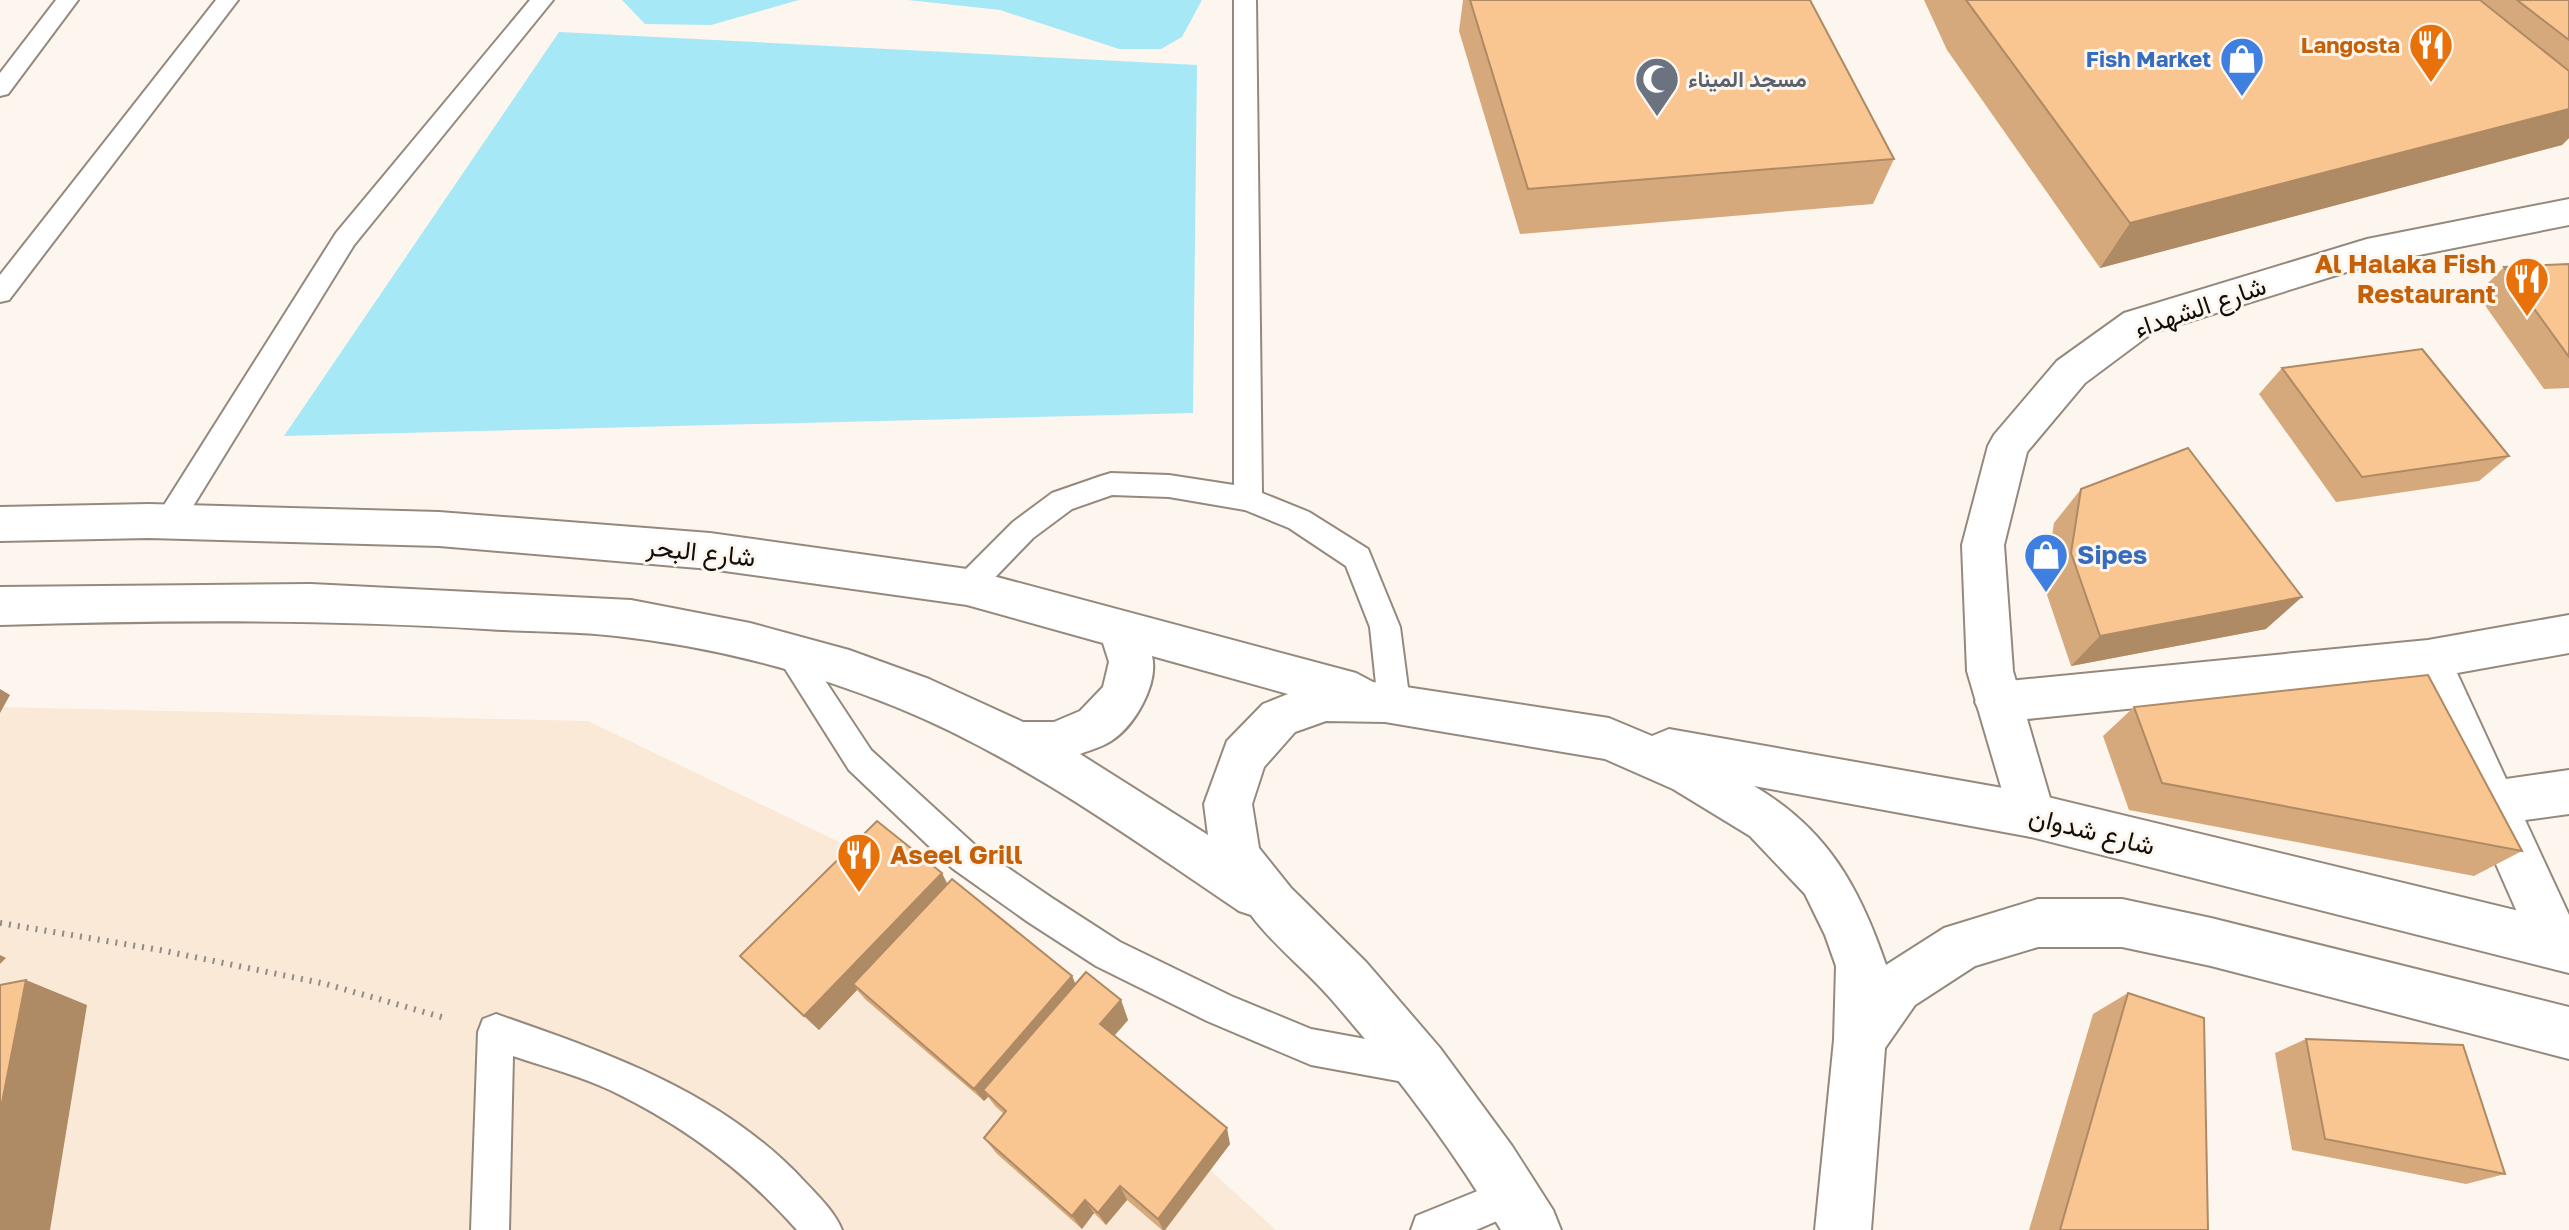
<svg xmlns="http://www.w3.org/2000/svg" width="2569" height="1230" font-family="'Golos Text',Vazirmatn,sans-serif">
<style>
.built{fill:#fbe9d7}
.water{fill:#a7e8f7}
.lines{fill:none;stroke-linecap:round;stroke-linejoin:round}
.service-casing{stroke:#95897e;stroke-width:4}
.minor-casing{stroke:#95897e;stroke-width:4}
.tertiary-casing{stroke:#95897e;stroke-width:4}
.secondary-casing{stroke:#95897e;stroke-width:4}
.path{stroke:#918b86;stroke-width:6;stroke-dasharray:2 7;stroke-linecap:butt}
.service{fill:#fff;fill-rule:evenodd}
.minor{fill:#fff;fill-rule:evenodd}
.tertiary{fill:#fff;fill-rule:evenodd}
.secondary{fill:#fff;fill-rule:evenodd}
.wall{fill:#d6a97c}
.shaded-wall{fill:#ae8a65}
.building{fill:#f9c590;stroke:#ae8a65;stroke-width:2}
.labels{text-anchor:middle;stroke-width:6;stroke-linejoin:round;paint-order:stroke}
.far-food-label{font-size:22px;font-weight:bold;fill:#c56008;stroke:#fdf6ef;text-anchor:end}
.far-shop-label{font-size:22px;font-weight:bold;fill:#366cbe;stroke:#fdf6ef;text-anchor:end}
.far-worship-label{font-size:22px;font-weight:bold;fill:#5b616d;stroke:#fdf6ef;text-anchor:start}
.food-label{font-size:26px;font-weight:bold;fill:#c56008;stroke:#fdf6ef;text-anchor:end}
.street-label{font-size:26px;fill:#110d09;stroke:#fdf6ef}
.shop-label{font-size:26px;font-weight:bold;fill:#366cbe;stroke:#fdf6ef;text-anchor:start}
</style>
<rect width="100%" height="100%" fill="#fdf6ef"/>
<path class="built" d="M0,707L588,721L858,851L1276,1230H0Z"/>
<g class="water">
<path d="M622,0H799L711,25L645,24Z"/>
<path d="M908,0H1202L1182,37L1161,49H1119L1000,10Z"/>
<path d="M559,32L1197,65L1193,413L284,436Z"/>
</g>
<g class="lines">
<g class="service-casing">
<g id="service">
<path d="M56,0H78L8,94L0,96V73Z"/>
<path d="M216,0H238L9,300L0,302V275Z"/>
<path d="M530,0H553L354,245L179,529L169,533L159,529L155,521L159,513L336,233Z"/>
<path d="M1234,0H1256L1262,493L1309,512L1368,549L1400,627L1410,703L1405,713L1394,717L1383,713L1378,703L1370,627L1346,566L1289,528L1245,510L1169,497L1112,495L1072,509L1033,538L977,596L967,599L957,596L952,587L957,578L1013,522L1052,493L1101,476L1111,473L1169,475L1234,485Z"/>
<path d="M790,640L801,644L871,750L976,846L1052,898L1120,942L1231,996L1311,1029L1420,1049L1433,1054L1438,1067L1433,1080L1420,1085L1311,1065L1207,1021L1096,966L1028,922L952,868L849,770L775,653L779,644Z"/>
<path d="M496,1014C608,1053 722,1092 805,1182C819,1197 834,1211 842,1230H797C744,1170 684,1126 612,1091C581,1076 545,1067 513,1056L509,1230H471L478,1032L483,1019Z"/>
<path d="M1512,1177L1525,1183L1531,1196L1525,1209L1476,1230H1411L1416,1216Z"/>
</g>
</g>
<g class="minor-casing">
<path id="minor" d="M2569,615V653L2457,673L2506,779L2569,770V814L2525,820L2569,915V965L2557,970L2539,962L2415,680L1998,722L1982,716L1975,702L1982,688L1998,682L2428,640Z"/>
</g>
<g class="tertiary-casing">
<path id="tertiary" d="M2569,199V225L2369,265L2152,333L2085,383L2027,452L2004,545L2013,671L2055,815L2048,831L2031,837L2014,831L1967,671L1962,545L1988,446L1994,435L2057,361L2124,313L2367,239Z"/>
</g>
<g class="secondary-casing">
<path id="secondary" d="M149,504L439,512L710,533L967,569L1356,673L1373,682L1609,718L1652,736L1669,729L2031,793L2569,923V973L2031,837L1754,786C1827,829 1859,886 1886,965L1944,928L2038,899H2122L2211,918L2569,1007V1059L2211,966L2122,947H2038L1975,966L1915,1005L1885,1048L1871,1230H1815L1834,1040L1836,966L1825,935L1805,894L1750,836L1673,789L1605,759L1385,722L1326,721L1295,732L1264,767L1252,804L1259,848L1291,888L1366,962L1440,1048L1512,1146L1553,1210L1561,1230H1501C1452,1148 1394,1071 1331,999C1306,970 1274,946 1251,915L1239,911C1128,836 1019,757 896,707C808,671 710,646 616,636C573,631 529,632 485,629C324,619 162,620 0,625V587L311,584L631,600L750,623L849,650L929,679L1023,722H1054L1080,711L1103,687L1109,662L1103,643L967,605L710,569L439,546L149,538L0,541V507ZM1152,656L1288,694L1263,704L1227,741L1204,804L1208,835L1080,754C1090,750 1102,747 1111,741C1134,727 1159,684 1152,656Z"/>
</g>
<path class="path" d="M0,923L160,950L326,984L445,1018"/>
<use href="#service" class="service"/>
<use href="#minor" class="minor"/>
<use href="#tertiary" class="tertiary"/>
<use href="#secondary" class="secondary"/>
</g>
<g class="wall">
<path d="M1463,0H1810L1894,159L1873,204L1520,234L1459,31Z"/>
<path d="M1924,0H2569V138L2562,145L2100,268L1947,50Z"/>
<path d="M2569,264V388L2544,389L2477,294L2504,267Z"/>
<path d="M2282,368L2509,456L2479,481L2336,502L2259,394Z"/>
<path d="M2081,489L2266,629L2071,666L2044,586L2054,523Z"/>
<path d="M2134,707L2522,851L2474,876L2129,810L2103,736Z"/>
<path d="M947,884L1072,976L1076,984L1121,1000L1128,1020L1114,1036L1230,1144L1165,1230H1162L1127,1200L1106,1225L1094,1213L1082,1229L997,1154L984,1138L1004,1114L996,1107L988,1097L984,1101L866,1000L857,990L819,1030L740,956Z"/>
<path d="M2128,993L2208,1230H2029L2093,1014Z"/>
<path d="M2306,1039L2505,1174L2466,1184L2292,1150L2275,1053Z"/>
</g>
<g class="shaded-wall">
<path d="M2569,109V138L2562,145L2100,268L2130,223Z"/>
<path d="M2302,597L2266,629L2071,666L2100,636Z"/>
<path d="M0,689L10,695L0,713Z"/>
<path d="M942,873L951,891L853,984L857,990L819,1030L804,1016Z"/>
<path d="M0,955L6,958L0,964Z"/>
<path d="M1072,976L1078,991L983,1090L988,1097L984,1101L974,1089Z"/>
<path d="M26,980L87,1005L50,1230H0V1113Z"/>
<path d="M1121,1000L1128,1020L1107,1044L1100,1024Z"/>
<path d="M1227,1128L1230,1144L1165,1230H1163L1158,1219Z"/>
<path d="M1120,1186L1127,1200L1106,1225L1098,1213Z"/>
<path d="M1085,1200L1094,1213L1082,1229L1072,1216Z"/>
</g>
<g class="building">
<path d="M1470,0H1810L1894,159L1528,189Z"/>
<path d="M1966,0H2480L2569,71V109L2130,223Z"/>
<path d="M2517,0H2569V40Z"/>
<path d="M2569,264V357L2504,267Z"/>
<path d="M2422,349L2509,456L2362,477L2282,368Z"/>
<path d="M2188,448L2302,597L2100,636L2071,553L2081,489Z"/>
<path d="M2428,675L2522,851L2162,783L2134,707Z"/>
<path d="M877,821L942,873L804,1016L740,956Z"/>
<path d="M952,879L1072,976L974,1089L853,984Z"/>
<path d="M1086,972L1121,1000L1100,1024L1227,1128L1158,1219L1120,1186L1098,1213L1085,1200L1072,1216L984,1138L1006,1111L983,1090Z"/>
<path d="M26,980L0,1113V985Z"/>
<path d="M2128,993L2204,1018L2208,1230H2060Z"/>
<path d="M2306,1039L2463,1045L2505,1174L2325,1139Z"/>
</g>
<defs>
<g id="restaurant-pin" transform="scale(2.3)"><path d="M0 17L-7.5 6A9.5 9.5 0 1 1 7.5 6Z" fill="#e8710a" stroke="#fdf6ef"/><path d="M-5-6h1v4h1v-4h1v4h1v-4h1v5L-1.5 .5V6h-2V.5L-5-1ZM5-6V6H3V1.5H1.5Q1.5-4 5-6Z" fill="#fff"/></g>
<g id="shop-pin" transform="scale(2.3)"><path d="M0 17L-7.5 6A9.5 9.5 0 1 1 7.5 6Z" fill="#3f7fe0" stroke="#fdf6ef"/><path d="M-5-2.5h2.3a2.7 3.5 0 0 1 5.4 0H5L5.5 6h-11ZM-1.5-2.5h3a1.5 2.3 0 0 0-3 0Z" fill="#fff"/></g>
<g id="mosque-pin" transform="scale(2.3)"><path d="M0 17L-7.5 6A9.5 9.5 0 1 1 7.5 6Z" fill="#6b7280" stroke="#fdf6ef"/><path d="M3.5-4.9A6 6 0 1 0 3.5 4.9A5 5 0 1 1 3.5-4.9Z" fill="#fff"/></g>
</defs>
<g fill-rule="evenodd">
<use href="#restaurant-pin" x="2431" y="45"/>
<use href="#shop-pin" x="2242" y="59"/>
<use href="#mosque-pin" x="1657" y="79"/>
<use href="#restaurant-pin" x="2527" y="279"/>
<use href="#shop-pin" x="2046" y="555"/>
<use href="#restaurant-pin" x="859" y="855"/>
</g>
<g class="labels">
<g class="far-food-label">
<text x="2400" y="53">Langosta</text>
</g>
<g class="far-shop-label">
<text x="2211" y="67">Fish Market</text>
</g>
<g class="far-worship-label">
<text x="1688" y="87">مسجد الميناء</text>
</g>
<g class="food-label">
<text x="2496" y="273">Al Halaka Fish<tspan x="2496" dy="30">Restaurant</tspan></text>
<text x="890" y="864" text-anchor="start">Aseel Grill</text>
</g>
<g class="street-label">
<text transform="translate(2200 307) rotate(-19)" y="9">شارع الشهداء</text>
<text transform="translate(701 552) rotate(6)" y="9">شارع البحر</text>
<text transform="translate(2092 831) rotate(14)" y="9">شارع شدوان</text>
</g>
<g class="shop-label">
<text x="2077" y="564">Sipes</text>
</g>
</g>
</svg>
